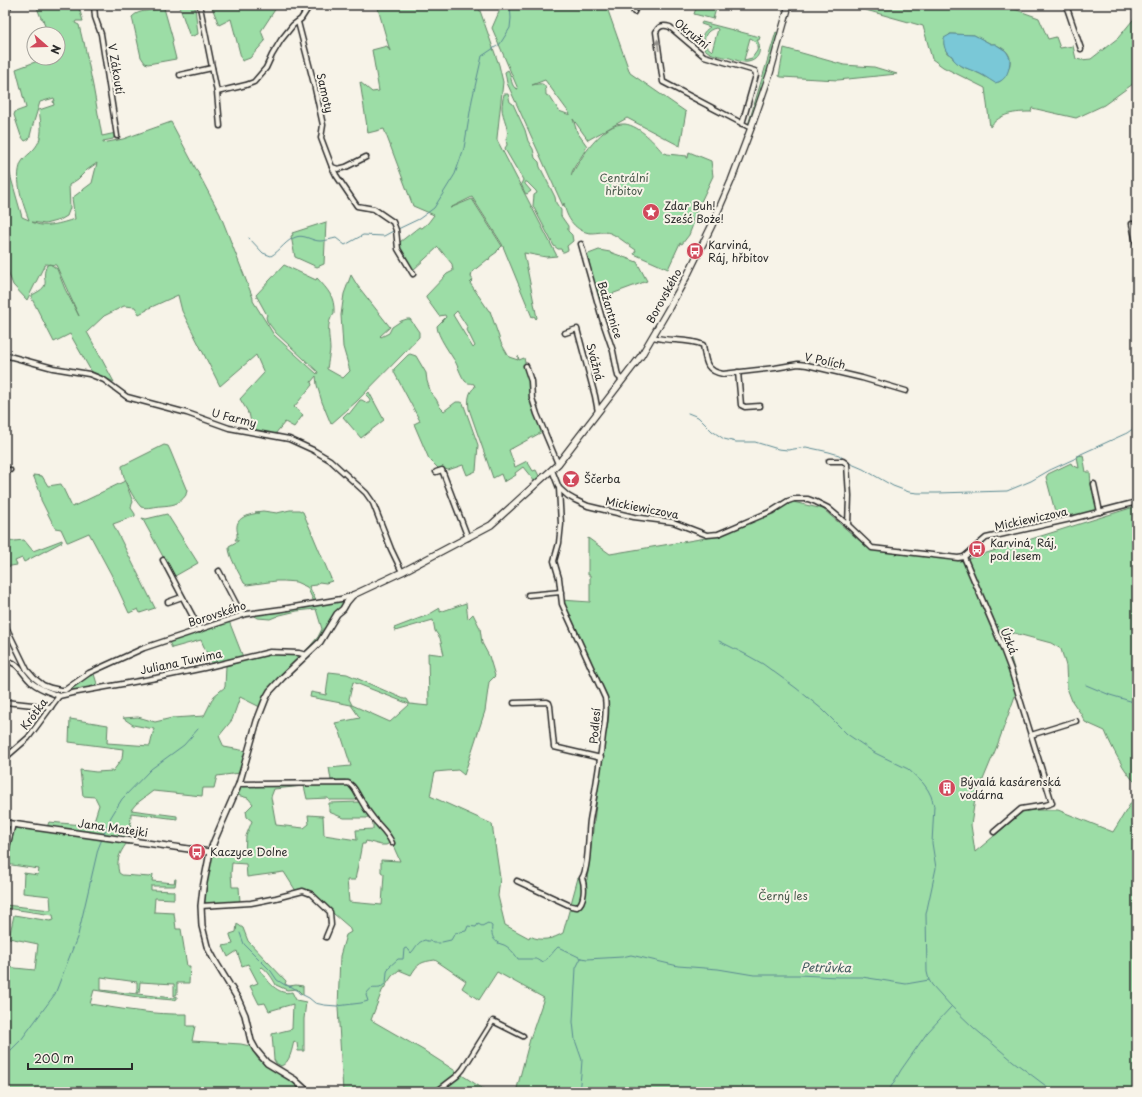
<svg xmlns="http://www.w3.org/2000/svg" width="1142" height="1097" font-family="'Playpen Sans',sans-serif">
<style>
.green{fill:#9cdda6;stroke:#648468;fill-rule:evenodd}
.water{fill:#7ac8d7;stroke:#5a8992}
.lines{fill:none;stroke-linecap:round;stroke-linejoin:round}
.stream{stroke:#5a8992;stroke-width:1}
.minor-casing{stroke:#2b2b2b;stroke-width:7}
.tertiary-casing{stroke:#2b2b2b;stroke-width:8}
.secondary-casing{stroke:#2b2b2b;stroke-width:8}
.minor{stroke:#f7f3e8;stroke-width:4}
.tertiary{stroke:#f7f3e8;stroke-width:5}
.secondary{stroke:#f7f3e8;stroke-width:5.5}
.oneway{fill:#918f8a}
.labels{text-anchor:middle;stroke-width:4;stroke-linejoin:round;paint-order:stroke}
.street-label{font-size:11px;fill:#2b2b2b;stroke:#f7f3e8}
.park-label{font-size:11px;fill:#47584a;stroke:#f7f3e8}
.poi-label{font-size:11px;fill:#2b2b2b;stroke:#f7f3e8;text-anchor:start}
.water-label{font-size:12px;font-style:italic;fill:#435a5f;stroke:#f7f3e8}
</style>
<rect width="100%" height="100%" fill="#f7f3e8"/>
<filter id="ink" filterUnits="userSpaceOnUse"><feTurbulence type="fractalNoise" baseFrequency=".025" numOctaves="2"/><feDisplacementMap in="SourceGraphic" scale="8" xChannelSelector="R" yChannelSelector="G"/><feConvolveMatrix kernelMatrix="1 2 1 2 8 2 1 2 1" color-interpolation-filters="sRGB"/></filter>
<g filter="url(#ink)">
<g class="green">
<path d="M36,5H78L83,21H76L75,23L79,25L83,42H84L93,86L102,136L116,133L113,139L103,141V143L123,139L171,122L220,214L253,298V301L274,335L317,374L318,372L276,333L267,321L266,317L267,315L256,295L284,265L316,280L317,278C328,290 335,297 334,313C325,323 330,338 330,350C329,356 328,363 327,369L343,378L350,371L343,347L341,315L344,294L351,275L357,285L390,327L380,336L381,337L389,333L392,327L401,321L407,319H410L419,332V337L405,352L356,402L331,424L322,402L317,385L316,376L311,382L312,385L294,407L303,415L294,427L285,422L275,434L253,431L249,413H247L248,412L240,399L264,373L256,355L220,386L182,311L178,295L147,309V310L139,314L135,307L124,306L104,316L87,332L114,382L91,371L70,334L54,342L32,299V295C55,284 39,281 47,265L50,264L53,266L57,269L65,289L79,316L56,265L45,264L27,300L13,285L5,264V174L9,171L22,217L29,220C23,204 14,180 21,163C24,157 30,154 34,149C44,138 41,124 39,110L54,105L53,101H55L54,98L40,102L32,128L30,136L29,139L25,141L21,136L14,115L15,112L26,108L16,69L46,58H58V34H47L43,19L41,18ZM97,163L92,183L72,198L75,219C61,223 45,229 32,222L45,224L60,220L67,216L70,208L69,185L78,179L87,170Z"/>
<path d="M179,5H198L195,7L198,34L190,37Z"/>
<path d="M211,5H278L261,31L265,41L250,58L242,61L231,19L219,25Z"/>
<path d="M377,5H478L499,65L503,82L497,138V140L557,256L546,257L524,253L537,318L536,319L534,316L532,317L502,244L472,197L450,208L472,199L502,246L497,251V252L490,257L489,260L488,259L472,272L471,277L473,280L470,283L489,311H490L501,343L509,357L518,360V356L519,360L524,358L530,385V396L551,451L542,432L509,450L515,467L527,461L533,471L536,470L540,478L535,482L523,467L515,473L516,475L506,481L505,479L504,482L501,474L493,478L469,409C468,401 468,392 475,387L474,384C471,383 468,384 465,381C461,376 459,369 456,363C451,354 437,336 437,326L446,317L445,315L439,316L426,298V296L447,274L453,271L452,264L438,247L412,271L398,248L400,242L419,227L422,228L428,223L434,215L413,206L384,129L368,133L360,82L372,92L379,91L372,50L387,46L390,51ZM457,311L468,328L467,330L475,346L473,348L453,315Z"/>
<path d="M502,5H606L630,73L686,112L680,146L627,118L588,140L573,119L577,132L587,146C583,157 573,165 571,176C579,160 603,122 625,124C640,126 655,143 664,154L666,153L667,154L687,156V158H688L689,152L711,161L713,176L692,221L694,222L689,235L682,244L680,243L668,269L634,254L636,250C628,245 618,236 610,233C604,231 597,233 591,233C576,232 566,218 564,203L563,206L507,83L505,72L508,70C512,76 510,83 515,88L518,89L492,28ZM545,80L570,114V115L559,111L550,97L546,95C546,82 543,83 532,85Z"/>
<path d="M697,5H703L716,9L713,19L694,14Z"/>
<path d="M856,5H1003L1039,18L1048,39L1056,37L1060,48L1073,46L1076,59L1081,60L1091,59L1118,38L1137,15V81L1104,105L1076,118L1032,108L1031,112C1015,112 1000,113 990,127L985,88L943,67L932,59L923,26L855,7ZM950,34L974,35L991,44H995C998,46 1003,48 1006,51C1015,60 1008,75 999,82L990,79L972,70L963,67L953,59L952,56L947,53L944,44L945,38L947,37Z"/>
<path d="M160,7L164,8L173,40L172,43L176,59L148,64L145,63L141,57L132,17C139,9 152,12 160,7Z"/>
<path d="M702,22L760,37L759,40H757C762,48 760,60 748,62C743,63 736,60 730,58C719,56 700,54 702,39C702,33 706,30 710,27L701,24ZM716,28L718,29L712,51L705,45C703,36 707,30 716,28ZM750,38C756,40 758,46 757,51L752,58L744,60Z"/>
<path d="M776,32L779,34L772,59L751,125H748Z"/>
<path d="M784,48L844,65L874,67L897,74L838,80L781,77L779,76Z"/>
<path d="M504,94H508L510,102L513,104L525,130L528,141L533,149L535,158L539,162L540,167L555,197L556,203L561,210V216L568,226V231L572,235L573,241L567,246L568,250L564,252H562L561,249H558L554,246L533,206L534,195L537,193L536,191L527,182H525V184L531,191L527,194L525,193L521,184L523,180L522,178L506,151L505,148L507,145L506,139C511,131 502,117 502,108C502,103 503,99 504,94Z"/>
<path d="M326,222L324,264L317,267L295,257L291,236L293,235L292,233Z"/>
<path d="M599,250L610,252L637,262L647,281L598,299L586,255Z"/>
<path d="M410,354L416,356L426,373L427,381L431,393L436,399L440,407L444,411L456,402H461L463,403L478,445L476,471L467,475L463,465L448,470L442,468L439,469L429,459L414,424L420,421L394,372V369L408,355Z"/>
<path d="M369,392L384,420L361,438L343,417L347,413L349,414L360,400H362L367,403H369L370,400L369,398L366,395Z"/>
<path d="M164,445L168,446L170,450L187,491L186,494V495C179,505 172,505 161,506C154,506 148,509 141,507C133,498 122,478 122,466Z"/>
<path d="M1083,455L1086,472H1090C1091,480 1090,490 1095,496L1097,510V511L1080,515H1068L1066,517L1057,519L1046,477L1048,474L1071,463L1072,465L1079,468L1077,456Z"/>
<path d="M33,475L42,476L48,486L61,484L72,507L97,495H98L100,493L125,481L133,502L132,504L131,508L135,514V516L113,524L155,608L140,613L138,609L129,613L111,574L89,533L68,542H67L61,529L55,528L41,500L40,492Z"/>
<path d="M793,502L823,509L868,548L961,561L1137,506V784C1125,774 1111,746 1105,731L1085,722L1081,714L1072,701L1067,688L1066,666L1061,649L1051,643L1014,633L1004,636L1019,685L997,746L975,799L971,825L975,852L1025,810H1058L1113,832L1137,793V1092H516L530,1039L544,998L497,972L479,1000L462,988L466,981L435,960C421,962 418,963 411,975L399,970L392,976L382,991L371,1020L423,1050L488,1092H343L338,1007L340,956L346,935L351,932L349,927L311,894L296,891L284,872L247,877L246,864L232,863L231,873L232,887H239L240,902L204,905L208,876L212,852L231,850L234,853L245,854L246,836L252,821L247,817L246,811L253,804L248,798L237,795L241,786L345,784L351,785L357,794V799L355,800H329L328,798L307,799L304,786L274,789L271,797L276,825L304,828L309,824L308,815L323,816L324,835L357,840L356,830L373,829V821L384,832L372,815L359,793L352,783L345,780H331L329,768L351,766L340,732L335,723L360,718L351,705L310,697L311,692L326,695L329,672L347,674L404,699H407L410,704L429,706L428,653L444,655L440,638L435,631L433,620L395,631L394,628L428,615L440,608V612L466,603L468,619L473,614L480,628L482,643L489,656L495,676L489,682L485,711L464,775L458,770L435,772L430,796L492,824L500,878L498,896L505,925L529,938L530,936C541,942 553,939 563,933L578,878L587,880L608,706L561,600L590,602V575H588V538L610,554L712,537L771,512ZM353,682L409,704V705L390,722L352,705L349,699ZM366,841L381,845H386L390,843L391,841L400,861L381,860V872L384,874L382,905L349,902L347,880H355L362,844H365Z"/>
<path d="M290,510H299L303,512L332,581L326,583L319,582L317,585L309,586L316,601L328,599L314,602L307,587L296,582L284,581H276L247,585L244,583C240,574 228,556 229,546L238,541V540H235L237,537V533L238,534C233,518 246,515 259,513L255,512L263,511L277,513Z"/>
<path d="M167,514L198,563L175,576L173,575L142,518L146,519Z"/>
<path d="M24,540L33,551L62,540V542L26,561L24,562L22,558L15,561L17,565L5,567V542Z"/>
<path d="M348,600C337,609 332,622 324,633C318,640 312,648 304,653L318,637L322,629L316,609L297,611L280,615L270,619L258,618L252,614L311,606Z"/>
<path d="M229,621L243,657L212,665L201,640L172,648L169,642L196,633Z"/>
<path d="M271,653L299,654L302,656L283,673L260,707L240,697L232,720L219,736L224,747L246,751L240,773L217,776L214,788H203L202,796L153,791L136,804L131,810L177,816V819L131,813L130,838L47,827L49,822L83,825L93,824L99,805L95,797L83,796L80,770L96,772L113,771L122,759L123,749L69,742L70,719L108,725L107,743L150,746L154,729L133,725L123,718L138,717L155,722L172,718L204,716L214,696L225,687L226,666Z"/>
<path d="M23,669L26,670L31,677L62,692L89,675L94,674L98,687L58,694L38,686L29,678Z"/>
<path d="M359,802L368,816L367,818H344L329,812V803Z"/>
<path d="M14,826L118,842L119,840L158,846L126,844C119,854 116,861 119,873L122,875L150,877L153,874L152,881L174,883L175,879H176L175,886H151V890L174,891V899L155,898L154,912L174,913L176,929H181L187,966H190L189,983H177V994L174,996V984L140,982L139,993H137V982L101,977V990L173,998L177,996V999L173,1000L138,997L94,990L90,1004C122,1009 154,1015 187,1014V1026H195L192,1041L241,1044L250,1046L258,1059L288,1078L305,1092H5V967L35,970L38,944L9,938L14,915L50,921L54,920L53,915L5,908V905L51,910L50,896L23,893L24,873L38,875L39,869L5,864L12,828Z"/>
<path d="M237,924L243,928L248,941L286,981L285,984L289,986L296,985L303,986V995L297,989L287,990L276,985C273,979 268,971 262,967L260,969C267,981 278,996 292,992L296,1000L306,1002L304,1019V1051H298L297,1043L294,1041C292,1049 290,1063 281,1066L276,1063L274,1060L272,1034L292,1029L293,1004L269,1011L265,1003L259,1004L250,986L258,983L248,964L242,966L237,951L228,957L223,946L233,944L230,935V934L236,932Z"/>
</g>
<path class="water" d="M951,34L974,35L991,44H995L1006,51L1010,58C1010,69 1007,81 995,83C991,81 988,78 984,76C975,70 955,67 952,56C945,53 943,45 944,38Z"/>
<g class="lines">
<g class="stream">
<path d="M398,229L419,219L434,208L455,174L464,148L472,100L482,56L500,44L510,28L511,18L510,5"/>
<path d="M249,238L263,253L271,256C280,251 286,240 296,237C304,234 312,241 320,241C325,241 331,239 336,238L345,245L363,235L384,236L395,230"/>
<path d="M688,413L698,417L712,431L724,439L736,442H755L778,449L788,450L806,447L829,452L839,455L849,463L863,469L893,486L909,492L918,493H938L1007,491L1031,481L1050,470L1074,459L1081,454L1127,433L1137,426"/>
<path d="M719,641L745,654L763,664L796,688L823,710L847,734L875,753L908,769L923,783L928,790L931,796L934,806L932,843L936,868L926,914L927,972L929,980"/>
<path d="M1086,685L1110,695L1137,703"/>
<path d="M104,834L111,817L122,799L151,769L184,745L198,729"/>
<path d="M240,933L244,944L271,971L277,980L285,985L292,987L297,990L299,993L309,998L315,1003L324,1005L337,1006L361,1003L368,1001L366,995C371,986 372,989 380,988L386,983L387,972L389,967L398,959H403L404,949L406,948L409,950L411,953C416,948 417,942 425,940L427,941H430L433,943H440"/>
<path d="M442,942L451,940L455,933L466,931L468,926L476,927L478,924L482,926L488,923L492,926C491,932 492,939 498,943C500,944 502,944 504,945C509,947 515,954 518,959H536L541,962C549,960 552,952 558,947L581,958L587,959L622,957L631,955L678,966L718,969L754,975H799L838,977H862L906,984L929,980L932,985L951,1006L974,1028L1013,1061L1054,1092"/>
<path d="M5,1056L21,1040L55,994L78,935L98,849L102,839"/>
<path d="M579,1092L581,1074L582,1060L575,1040L573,1022L576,968L581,958"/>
<path d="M888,1092L901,1070L927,1033L951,1007"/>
</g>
<g class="minor-casing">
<g id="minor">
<path d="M94,5L95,17L101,34L117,136"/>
<path d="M1066,5L1081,49"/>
<path d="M200,7L217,92L220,126"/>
<path d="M634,12L637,5"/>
<path d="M298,22L314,84L323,125L321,138L332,167L338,169L346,167L366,157"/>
<path d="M180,75L212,68"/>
<path d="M217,92L246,85L254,82L266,68L272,55L281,40L293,25L301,19L310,5"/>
<path d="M742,124L756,75L755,71L704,56L670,27C664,25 659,25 656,32L663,82L665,83L747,126L751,128"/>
<path d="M332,167L336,175L357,206L374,209L393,222L396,230L398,249L413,274"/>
<path d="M1132,224L1137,247"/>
<path d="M581,244L603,322L613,351L618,376L622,380"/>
<path d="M565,333L577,329L595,396L598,412"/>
<path d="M653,337C669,342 687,338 703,345C706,361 705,371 723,374L775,368L798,364L807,365L862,378L906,391"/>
<path d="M5,355L53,368L89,374L104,380L127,397L187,413L229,428L289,439L313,450L330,460L366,493L373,503L391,549L402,572"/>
<path d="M526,366L531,381L532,398L537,414L558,464"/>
<path d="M738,372L741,405L745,407L760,406"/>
<path d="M829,461H843L847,464L849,496L848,525"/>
<path d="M552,470L559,488L568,496L575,500L588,506L634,517L673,522L707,535L718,534L772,511L788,501L794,499H808L816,502L828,508L848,525L872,548L958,558L964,557L986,538L1075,518L1137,502"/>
<path d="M436,472L442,470L468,538"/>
<path d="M5,473L10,470"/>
<path d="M1094,484L1100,512"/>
<path d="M964,557L1000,641L1011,670L1052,803L1046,805L1021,809L994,832"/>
<path d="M163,560L200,630"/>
<path d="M219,571L242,615"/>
<path d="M528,595L561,592"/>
<path d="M168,602L182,597"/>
<path d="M5,625L27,670L34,678L43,685L51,688L60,690H65L89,673L144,648L246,614L282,609L341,599L353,595"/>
<path d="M5,660C20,663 21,673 31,682C39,689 49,692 59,696"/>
<path d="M59,696L72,693L156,678L204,668L270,652L299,653L306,655"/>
<path d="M5,702L51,707"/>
<path d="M514,703L547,702L549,703L550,706L554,747L601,758"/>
<path d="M1031,735L1076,721"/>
<path d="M5,758L28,738L59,696"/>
<path d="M239,784L348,783C355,786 356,793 361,800C364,806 368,812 373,818C379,826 388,833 392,843"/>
<path d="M5,855L13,824"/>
<path d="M517,881L571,906L577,907C585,902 585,886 582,878C589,869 588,833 590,820C595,792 600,764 603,735C605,723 607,711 605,698L562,604L559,578L554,561L559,543L561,524L559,488"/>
<path d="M201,906L251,903L276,898L303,891L311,894L330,912L331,925L326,937"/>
<path d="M436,1092L457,1076L463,1069L493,1021L523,1036"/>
</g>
</g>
<g class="tertiary-casing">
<g id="tertiary">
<path d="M5,12L9,5"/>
<path d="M5,823L210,852"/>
<path d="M308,1092L295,1080L267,1063L256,1050L251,1041L245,1015L238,999L215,961L207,946L202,926L201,906L203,888L210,852L215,839L239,784L257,721L266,698L270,691L283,677L320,642L337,614L343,609L347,602L353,595"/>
</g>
</g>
<g class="secondary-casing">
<path id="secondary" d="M353,595L402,572L491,525L558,464L641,356L665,315L687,276L712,225L731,181L751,128L770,73L789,5"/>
</g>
<use href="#minor" class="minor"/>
<use href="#tertiary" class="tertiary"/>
<use href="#secondary" class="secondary"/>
</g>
<defs><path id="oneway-solid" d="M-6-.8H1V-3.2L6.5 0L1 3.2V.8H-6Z"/></defs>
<use class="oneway" href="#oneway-solid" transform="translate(658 45) rotate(-97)"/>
</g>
<defs>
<g id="sight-disc" transform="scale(0.9)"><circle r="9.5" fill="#d1495b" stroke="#f7f3e8"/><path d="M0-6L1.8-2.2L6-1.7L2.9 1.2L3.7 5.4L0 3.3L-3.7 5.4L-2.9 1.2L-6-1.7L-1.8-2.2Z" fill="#fff"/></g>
<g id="bus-disc" transform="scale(0.9)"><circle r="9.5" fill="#d1495b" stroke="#f7f3e8"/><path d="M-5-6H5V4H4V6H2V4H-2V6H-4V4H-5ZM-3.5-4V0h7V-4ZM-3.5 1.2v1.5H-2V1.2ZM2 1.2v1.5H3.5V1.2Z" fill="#fff"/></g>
<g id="bar-disc" transform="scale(0.9)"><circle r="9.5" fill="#d1495b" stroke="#f7f3e8"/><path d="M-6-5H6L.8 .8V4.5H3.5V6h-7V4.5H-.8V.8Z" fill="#fff"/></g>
<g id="building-disc" transform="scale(0.9)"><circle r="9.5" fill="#d1495b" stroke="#f7f3e8"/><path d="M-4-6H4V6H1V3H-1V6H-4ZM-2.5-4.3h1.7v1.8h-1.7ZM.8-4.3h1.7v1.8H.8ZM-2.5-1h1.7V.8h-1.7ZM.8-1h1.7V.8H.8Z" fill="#fff"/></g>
</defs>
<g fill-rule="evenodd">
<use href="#sight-disc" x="651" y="212"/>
<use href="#bus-disc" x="695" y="251"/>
<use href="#bar-disc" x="571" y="479"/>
<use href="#bus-disc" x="977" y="549"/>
<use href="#building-disc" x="947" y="788"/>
<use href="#bus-disc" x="197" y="852"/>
</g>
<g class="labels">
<g class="street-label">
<text transform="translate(692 34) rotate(38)" y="4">Okružní</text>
<text transform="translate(116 69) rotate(81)" y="4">V Zákoutí</text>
<text transform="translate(325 93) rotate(77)" y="4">Samoty</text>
<text transform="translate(664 296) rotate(-61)" y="4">Borovského</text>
<text transform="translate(610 310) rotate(73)" y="4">Bažantnice</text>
<text transform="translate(825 361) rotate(12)" y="4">V Polích</text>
<text transform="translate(595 362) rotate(75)" y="4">Svážná</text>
<text transform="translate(234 418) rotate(14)" y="4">U Farmy</text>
<text transform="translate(642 508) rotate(11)" y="4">Mickiewiczova</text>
<text transform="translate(1031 519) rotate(-12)" y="4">Mickiewiczova</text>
<text transform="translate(217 614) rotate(-18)" y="4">Borovského</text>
<text transform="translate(1009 641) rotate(69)" y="4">Úzká</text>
<text transform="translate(181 662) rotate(-12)" y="4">Juliana Tuwima</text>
<text transform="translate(34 714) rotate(-53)" y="4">Krótka</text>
<text transform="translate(595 726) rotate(-85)" y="4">Podlesí</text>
<text transform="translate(113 828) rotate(8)" y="4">Jana Matejki</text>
</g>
<g class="park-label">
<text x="624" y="182">Centrální<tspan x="624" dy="13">hřbitov</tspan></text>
<text x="783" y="900">Černý les</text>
</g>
<g class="poi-label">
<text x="664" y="210">Zdar Buh!<tspan x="664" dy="13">Sześć Boże!</tspan></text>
<text x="708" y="249">Karviná,<tspan x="708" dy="13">Ráj, hřbitov</tspan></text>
<text x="584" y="483">Ščerba</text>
<text x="990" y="547">Karviná, Ráj,<tspan x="990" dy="13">pod lesem</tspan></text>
<text x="960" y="786">Bývalá kasárenská<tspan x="960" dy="13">vodárna</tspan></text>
<text x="210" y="856">Kaczyce Dolne</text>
</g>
<g class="water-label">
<text transform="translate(826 968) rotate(1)" y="4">Petrůvka</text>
</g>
</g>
<rect width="1142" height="1097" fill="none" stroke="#f7f3e8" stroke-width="20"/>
<rect x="10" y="10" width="1122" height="1077" fill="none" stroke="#2b2b2b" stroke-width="1.5" filter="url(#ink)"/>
<g transform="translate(46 46) rotate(110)"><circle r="19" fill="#f7f3e8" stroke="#a5a39c"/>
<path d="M0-3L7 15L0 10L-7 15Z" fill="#d1495b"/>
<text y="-6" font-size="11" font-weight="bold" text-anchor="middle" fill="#2b2b2b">N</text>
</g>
<path d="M28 1063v6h104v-6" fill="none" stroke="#2b2b2b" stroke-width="2"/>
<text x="34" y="1063" font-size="12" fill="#2b2b2b" stroke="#f7f3e8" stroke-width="3" paint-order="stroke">200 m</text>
</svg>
